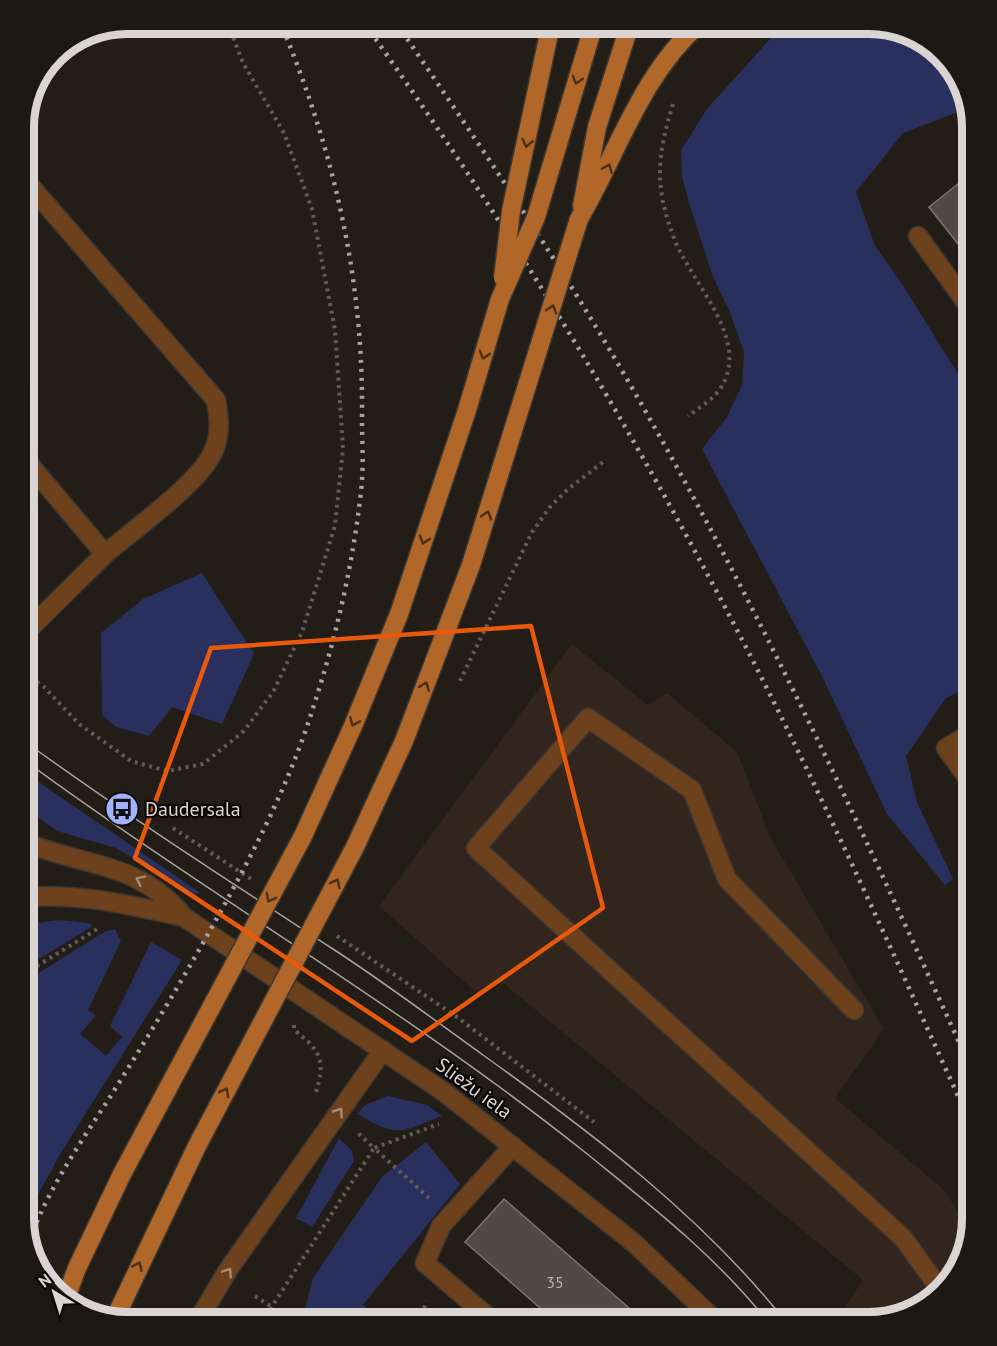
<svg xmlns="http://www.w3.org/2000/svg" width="997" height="1346" font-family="'PT Sans',sans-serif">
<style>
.built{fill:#31251d}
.green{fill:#2a305e}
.building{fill:#504944;stroke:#7c746f;stroke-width:1.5}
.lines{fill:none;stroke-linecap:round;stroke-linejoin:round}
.lane-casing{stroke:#3d3732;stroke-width:21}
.street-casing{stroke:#3d3732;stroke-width:21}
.primary-casing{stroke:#3d3732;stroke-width:21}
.path{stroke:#625c58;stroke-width:4;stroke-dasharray:3 4.5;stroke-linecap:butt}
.lane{stroke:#6e411d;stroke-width:18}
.street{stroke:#6e411d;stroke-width:18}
.primary{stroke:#b1672a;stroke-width:18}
.tram{stroke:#a9a3a0;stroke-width:1.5}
.rail{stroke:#a9a3a0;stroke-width:4.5;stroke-dasharray:3 6;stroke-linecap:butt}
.primary-bridge-casing{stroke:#3d3732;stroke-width:21;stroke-linecap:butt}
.primary-bridge{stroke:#b1672a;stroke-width:18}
.oneway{stroke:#4d2e14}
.oneway2{stroke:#a48b78}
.marked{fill:none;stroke:#e8590c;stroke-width:4.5;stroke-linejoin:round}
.labels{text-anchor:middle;stroke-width:4.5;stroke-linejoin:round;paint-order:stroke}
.number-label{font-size:16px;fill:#b8b2ae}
.poi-label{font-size:20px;fill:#dad5d2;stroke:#0a0806;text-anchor:start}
.street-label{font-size:20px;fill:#dad5d2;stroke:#0a0806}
.rim{fill:none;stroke:#dad5d2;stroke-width:8}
</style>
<rect width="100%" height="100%" fill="#231d18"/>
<path class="built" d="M572,644L648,705L667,693L737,752L770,837L884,1029L835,1098L944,1190L970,1231L959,1270L922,1308L870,1322H849L840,1315L863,1280L502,982L479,995L379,906Z"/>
<g class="green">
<path d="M813,24H876L922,38L955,71L960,80L968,108L903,133L856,192L875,246L902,284L973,398V685L946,698L906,756L917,802L953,879L945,885L887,814L823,678L702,449L727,417L742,385L744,352L729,310L713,277L689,203L682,176L681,150L707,109L771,38Z"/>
<path d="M202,573L254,654L222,724L172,707L149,736L116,727L102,715L101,633L143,599Z"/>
<path d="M24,772L199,892L196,895L116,848L57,831L40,819L24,796Z"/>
<path d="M59,920L88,923L93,926L24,968V925Z"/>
<path d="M115,929L121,941L88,1010L96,1015L80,1034L106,1056L122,1037L110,1026L151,942L182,960L62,1151L24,1220V982L106,931Z"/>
<path d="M388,1096L427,1105L442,1116C397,1133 400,1138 357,1114L365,1105Z"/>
<path d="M339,1138L352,1151L354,1161L312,1227L296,1218Z"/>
<path d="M426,1142L460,1184L363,1305L385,1322H302L313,1278L382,1177Z"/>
</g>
<g class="building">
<path d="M973,172V263L929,207Z"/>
<path d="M504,1199L645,1322H556L465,1242Z"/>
</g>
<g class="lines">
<g class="lane-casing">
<g id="lane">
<path d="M24,179L216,400C219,417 221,433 214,450C201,482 133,530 105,554"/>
<path d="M24,634L105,554L24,458"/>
<path d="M973,785L946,748L973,732"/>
<path d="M854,1010L727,879L692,790L588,718L476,848L903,1238L940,1289"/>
<path d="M494,1322L425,1263L441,1226L513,1146"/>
</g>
</g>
<g class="street-casing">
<g id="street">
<path d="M918,236L973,312"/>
<path d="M24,842C84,867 139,861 184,917L444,1092L633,1242L717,1322"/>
<path d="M24,897C80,893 130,905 184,917"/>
<path d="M197,1322L228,1270L383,1050"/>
</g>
</g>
<g class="primary-casing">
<g id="primary">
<path d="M582,206L597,127L630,24"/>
<path d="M579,219C617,154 641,75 699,24"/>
</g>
</g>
<g class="path">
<path d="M726,31L735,24"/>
<path d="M673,104C657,156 654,186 674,238C690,282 753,340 720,389C712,400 699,408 688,416"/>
<path d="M24,674L43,686L79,724L131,761L167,771L203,764L244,731L273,692L302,632L335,526L343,448L335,330L312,209L284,133L243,63L228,24"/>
<path d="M460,681L532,532L550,507L567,490L603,462"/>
<path d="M173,828L251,879"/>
<path d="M337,936L457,1017L594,1122"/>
<path d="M24,974L99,928"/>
<path d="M294,1025V1030C322,1051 326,1062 315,1095"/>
<path d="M429,1198L374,1148L439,1124"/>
<path d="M255,1296L272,1307"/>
<path d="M262,1322L374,1148L357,1132"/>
<path d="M418,1322L427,1301"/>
</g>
<use href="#lane" class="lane"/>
<use href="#street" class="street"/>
<use href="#primary" class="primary"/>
<g class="tram">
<path d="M24,741C125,814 229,881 333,949C384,982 433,1019 483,1055C592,1133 702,1216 786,1322"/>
<path d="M24,760C208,895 407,1010 586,1153C650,1205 716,1256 768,1322"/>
</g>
<g class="rail">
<path d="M365,24C489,198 603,380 704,568C803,750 887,940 973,1129"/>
<path d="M397,24C480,145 562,266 635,393C762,613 868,842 973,1073"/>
<path d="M30,1239C48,1189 81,1142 110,1097C139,1051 168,1004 195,957C240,878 286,795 313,708C336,638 353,564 361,491C364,467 362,443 362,419C364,281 334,151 281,24"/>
</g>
<g class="primary-bridge-casing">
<g id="primary-bridge">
<path d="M503,278L511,211L551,24"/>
<path d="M66,1298L77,1268L122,1174L303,836L353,726L399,614L467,410L500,299L536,217L594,24"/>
<path d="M114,1320L198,1144L355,847L404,741L471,565L579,219"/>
</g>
</g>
<use href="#primary-bridge" class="primary-bridge"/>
</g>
<defs><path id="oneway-chevron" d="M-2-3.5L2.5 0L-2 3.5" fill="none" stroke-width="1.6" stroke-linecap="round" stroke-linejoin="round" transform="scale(1.5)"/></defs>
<g class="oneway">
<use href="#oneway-chevron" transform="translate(577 80) rotate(107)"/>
<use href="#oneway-chevron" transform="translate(527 143) rotate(103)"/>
<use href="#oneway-chevron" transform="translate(608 168) rotate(-66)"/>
<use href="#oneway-chevron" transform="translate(552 309) rotate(-73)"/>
<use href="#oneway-chevron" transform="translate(484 355) rotate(107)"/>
<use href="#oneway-chevron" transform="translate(487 515) rotate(-72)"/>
<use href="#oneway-chevron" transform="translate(424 540) rotate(108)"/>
<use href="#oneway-chevron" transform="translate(425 686) rotate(-69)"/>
<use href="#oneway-chevron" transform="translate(354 722) rotate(113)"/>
<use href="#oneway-chevron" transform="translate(336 883) rotate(-62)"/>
<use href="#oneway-chevron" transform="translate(270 898) rotate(118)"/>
<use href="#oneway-chevron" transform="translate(225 1092) rotate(-62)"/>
<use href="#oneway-chevron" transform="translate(138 1266) rotate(-66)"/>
</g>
<g class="oneway2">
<use href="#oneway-chevron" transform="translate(140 880) rotate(-154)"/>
<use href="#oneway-chevron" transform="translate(339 1112) rotate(-55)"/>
<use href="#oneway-chevron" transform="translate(228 1272) rotate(-57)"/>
</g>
<path class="marked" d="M531,626L603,908L412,1041L135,858L211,648Z"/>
<defs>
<g id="bus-disc" transform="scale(1.725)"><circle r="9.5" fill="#a3b2fd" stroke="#0a0806"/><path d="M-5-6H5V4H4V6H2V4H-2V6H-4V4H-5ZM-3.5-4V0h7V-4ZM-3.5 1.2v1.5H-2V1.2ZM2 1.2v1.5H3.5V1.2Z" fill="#111"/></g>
</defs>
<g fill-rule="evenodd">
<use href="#bus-disc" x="122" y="809"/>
</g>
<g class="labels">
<g class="number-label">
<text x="555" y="1288">35</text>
</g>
<g class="poi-label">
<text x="145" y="816">Daudersala</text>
</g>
<g class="street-label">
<text transform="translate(474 1088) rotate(36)" y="7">Sliežu iela</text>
</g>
</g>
<path d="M0 0H997V1346H0ZM127 34H869A93 93 0 0 1 962 127V1219A93 93 0 0 1 869 1312H127A93 93 0 0 1 34 1219V127A93 93 0 0 1 127 34Z" fill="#1b1816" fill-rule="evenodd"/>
<path class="rim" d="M127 34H869A93 93 0 0 1 962 127V1219A93 93 0 0 1 869 1312H127A93 93 0 0 1 34 1219V127A93 93 0 0 1 127 34Z"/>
<g transform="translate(54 1292) rotate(322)" stroke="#0a0806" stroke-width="4.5" paint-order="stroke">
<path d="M0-4.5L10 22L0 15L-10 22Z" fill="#dad5d2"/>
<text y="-9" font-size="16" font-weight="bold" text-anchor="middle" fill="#dad5d2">N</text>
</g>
</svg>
